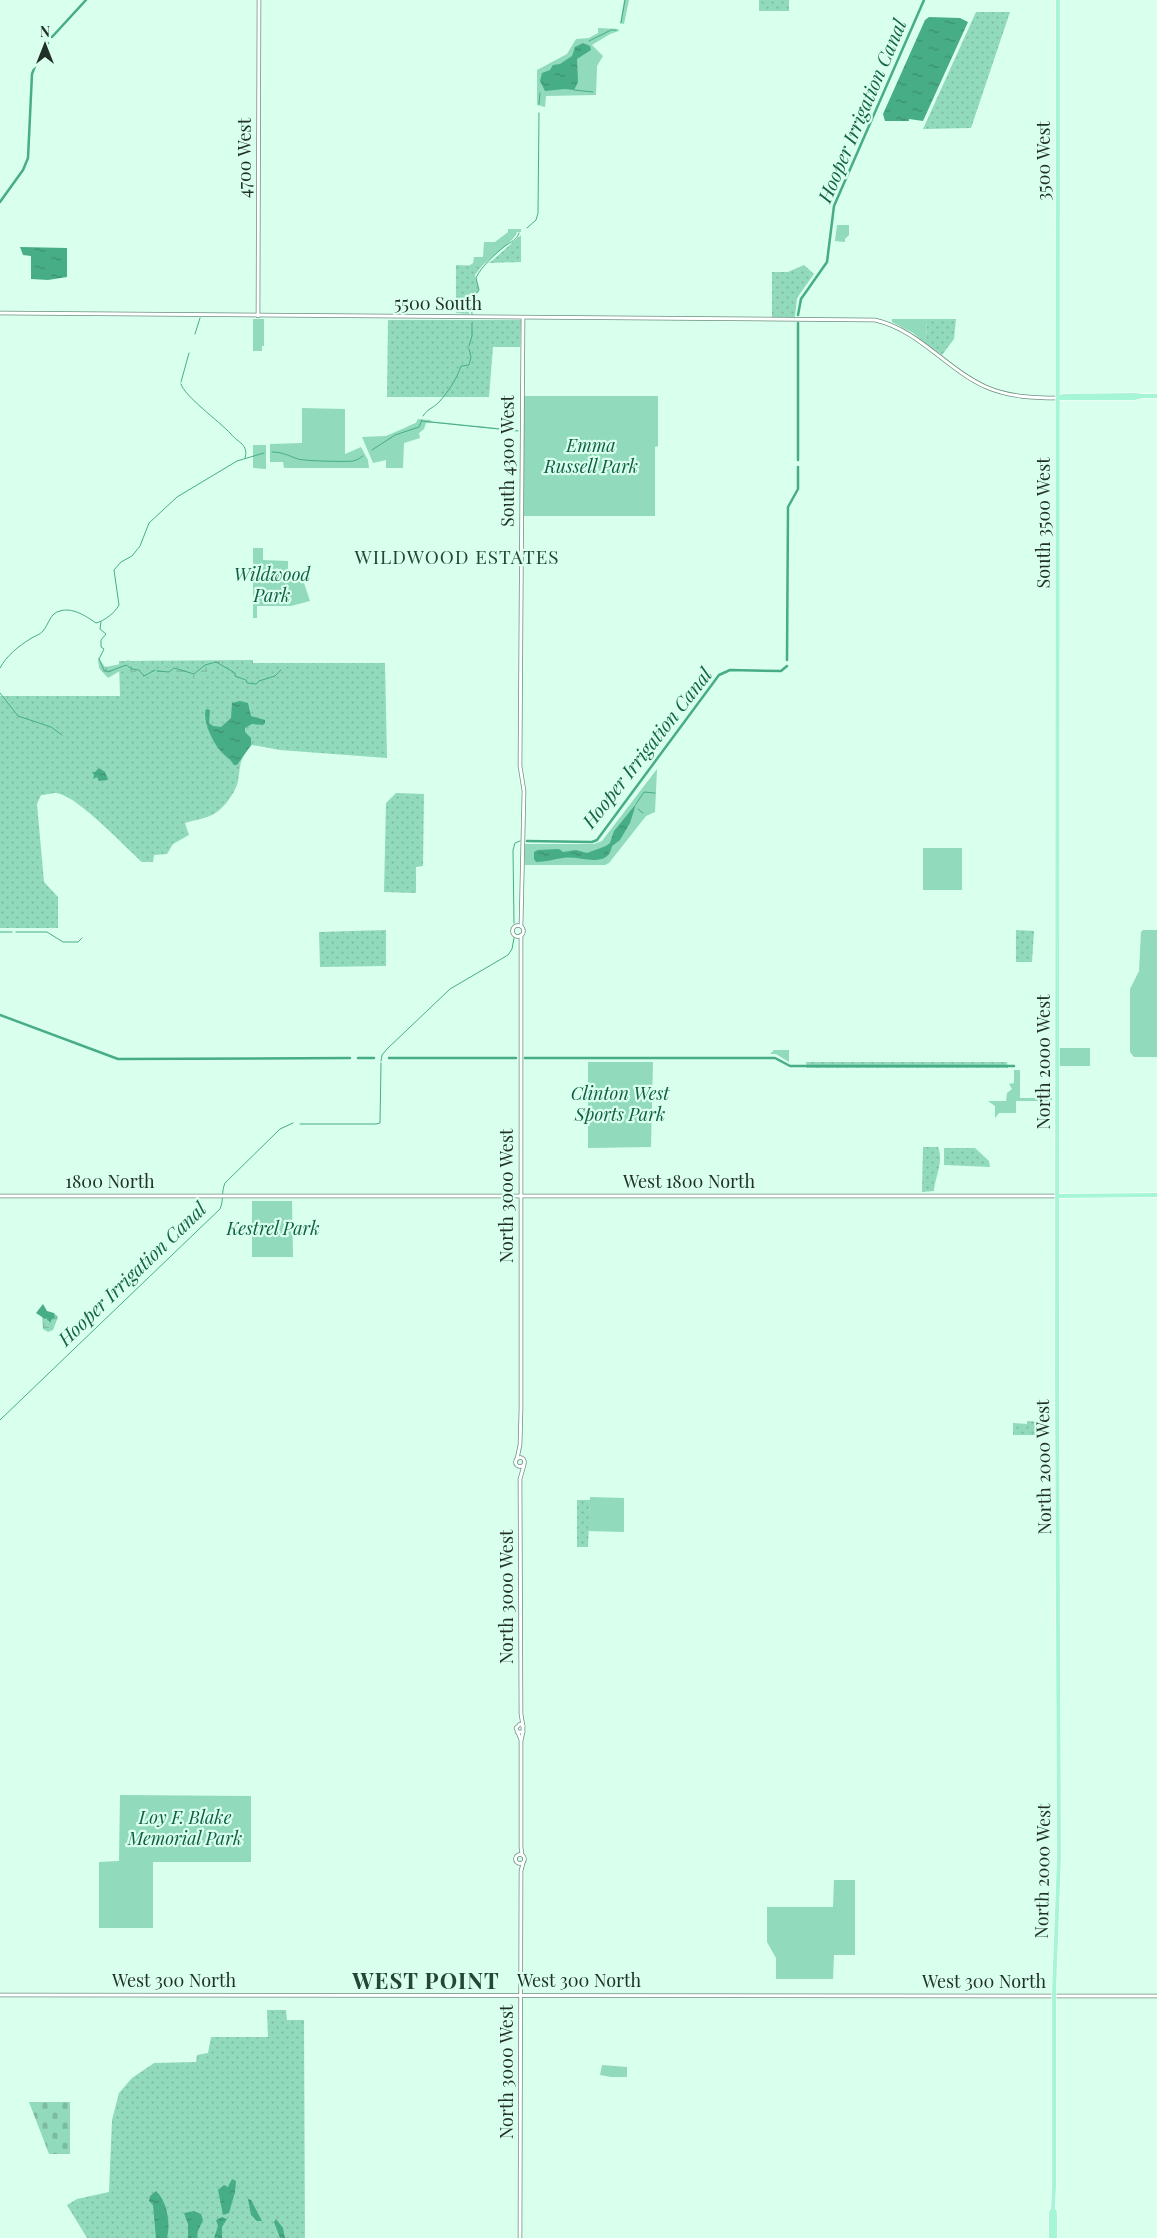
<svg xmlns="http://www.w3.org/2000/svg" width="1157" height="2238" font-family="'Playfair Display',serif">
<style>
.grass{fill:url(#grass-dots)}
.wetland{fill:url(#wetland-marsh)}
.cemetery{fill:url(#cemetery-stones)}
.green{fill:#91dabb}
.water{fill:url(#water-ripples)}
.lines{fill:none;stroke-linecap:round;stroke-linejoin:round}
.stream{stroke:#47ad87;stroke-width:1}
.canal{stroke:#47ad87;stroke-width:2.5}
.secondary-casing{stroke:#6c8f80;stroke-width:4.5}
.primary-casing{stroke:#fff;stroke-width:5}
.secondary{stroke:#fff;stroke-width:3}
.primary{stroke:#a5f6d7;stroke-width:4}
.labels{text-anchor:middle;stroke-width:4.5;stroke-linejoin:round;paint-order:stroke}
.street-label{font-size:18px;fill:#22302a;stroke:#d9ffed}
.park-label{font-size:18px;font-style:italic;fill:#0f5f46;stroke:#d9ffed}
.water-label{font-size:19px;font-style:italic;fill:#146349;stroke:#d9ffed}
.neighbourhood-label{font-size:19px;letter-spacing:1px;fill:#244537;stroke:#d9ffed}
.district-label{font-size:22px;font-weight:bold;letter-spacing:1px;fill:#244537;stroke:#d9ffed}
</style>
<defs>
<pattern id="grass-dots" width="8" height="8" patternUnits="userSpaceOnUse" patternTransform="scale(1.25)"><rect width="8" height="8" fill="#91dabb"/><path d="M2 2h.1M6 6h.1" fill="none" stroke="#7dbba1" stroke-width="1.8" stroke-linecap="round"/></pattern>
<pattern id="wetland-marsh" width="20" height="14" patternUnits="userSpaceOnUse" patternTransform="scale(1.25)"><rect width="20" height="14" fill="#91dabb"/><path d="M1 5h8M5 5V1M11 12h8M15 12V8" fill="none" stroke="#7dbba1"/></pattern>
<pattern id="cemetery-stones" width="16" height="16" patternUnits="userSpaceOnUse" patternTransform="scale(1.25)"><rect width="16" height="16" fill="#91dabb"/><path d="M2 7V4a2 2 0 0 1 4 0v3zM10 15v-3a2 2 0 0 1 4 0v3z" fill="#7dbba1"/></pattern>
<pattern id="water-ripples" width="26" height="14" patternUnits="userSpaceOnUse" patternTransform="scale(1.25)"><rect width="26" height="14" fill="#47ad87"/><path d="M2 4q2-2 4 0t4 0M15 11q2-2 4 0t4 0" fill="none" stroke="#3b8d6f"/></pattern>
</defs>
<rect width="100%" height="100%" fill="#d9ffed"/>
<g class="grass">
<rect x="759" y="0" width="30" height="11"/>
<path d="M976,12H1010L971,128L923,129Z"/>
<path d="M521,235V262L488,263L493,260Z"/>
<path d="M456,265L482,266L475,275L479,291L470,301L469,314L456,313Z"/>
<path d="M804,265L814,274L797,298L795,317H772V272H788Z"/>
<path d="M926,319H956L954,339L942,355L924,342L927,338Z"/>
<path d="M388,320H521L520,347H493L489,397H387Z"/>
<path d="M253,660V663H385L387,758L280,750L252,745C239,760 241,762 238,781C236,792 223,810 212,815C204,819 194,820 185,823L189,835L173,844L167,854L154,855L153,862H142C124,846 78,796 56,793C52,793 45,795 41,795L37,804L44,882L58,897V928H0V696H120L119,661Z"/>
<path d="M396,793L424,794L423,866L416,867V893L384,892L386,803Z"/>
<path d="M386,930V966L320,967L319,932Z"/>
<path d="M1016,930L1034,931L1032,962H1016Z"/>
<path d="M806,1062H1007L1008,1068H807Z"/>
<path d="M923,1147H938C944,1162 935,1177 934,1191L922,1192Z"/>
<path d="M944,1148H975L989,1161L990,1167L944,1165Z"/>
<path d="M1027,1421L1046,1422V1435H1013V1423L1027,1424Z"/>
<path d="M577,1500H590L588,1547H577Z"/>
<path d="M267,2010H286L287,2020H304L305,2238H87L67,2205L77,2199L109,2192L112,2120L119,2093L132,2078L154,2063L196,2062L197,2055L208,2053L211,2037H268Z"/>
</g>
<g class="wetland">
<path d="M418,420L517,430L518,431L425,422L406,427L416,423Z"/>
<path d="M98,657L105,667L121,664L128,660L147,670L152,667L154,668V674C144,682 134,673 125,668L108,678L99,668Z"/>
<path d="M211,661H220V664H211L205,675L197,679L158,673V670L171,667L193,672L198,671L204,664Z"/>
<path d="M54,1313L58,1317L53,1330L48,1332L43,1329L42,1317L48,1319V1323Z"/>
</g>
<path class="cemetery" d="M29,2102H70V2154H49Z"/>
<g class="green">
<path d="M624,0H629L624,24L620,23Z"/>
<path d="M598,28L618,29L619,31L610,34L592,45L603,56L597,66L596,95L546,96L545,107L537,105V70L567,54L576,39L589,38L598,33Z"/>
<path d="M837,225H849V235L845,239V242L835,241Z"/>
<path d="M508,229H521V232H517C515,241 490,258 482,266H469L473,263L474,257H483L484,242H495L508,232Z"/>
<path d="M253,319H264V346H262V351H253Z"/>
<path d="M892,319H926L927,338L924,342L913,333L892,322Z"/>
<path d="M524,396H658V446L655,447V516H523Z"/>
<path d="M302,408L345,409V454L361,447L368,460L369,468H284L283,462H270V444L302,443Z"/>
<path d="M418,419L431,420L430,423H426L424,429L419,433L420,438L404,443L403,468H386V460L373,463L362,437L386,436L416,423Z"/>
<path d="M253,445H266V469L253,468Z"/>
<path d="M253,548H263V560L288,561V575L301,574L310,601L291,606H257V618H253Z"/>
<path d="M657,769L655,812L646,816L609,863L605,865H525V844H594L602,841Z"/>
<rect x="923" y="848" width="39" height="42"/>
<path d="M1143,930H1157V1057H1134L1130,1052V989L1139,971L1141,932Z"/>
<rect x="1059" y="1048" width="31" height="18"/>
<path d="M774,1050H789V1062L776,1054H770Z"/>
<path d="M588,1062H653L651,1147L588,1148Z"/>
<path d="M1014,1070H1020V1098H1052V1101H1016V1113H999L995,1118V1106L988,1101H1006L1007,1093L1012,1089L1009,1084L1014,1083Z"/>
<path d="M252,1201H292L293,1257H252Z"/>
<path d="M590,1497L624,1498V1532L588,1531Z"/>
<path d="M120,1795L251,1796V1862H153V1928H99V1862L119,1861Z"/>
<path d="M834,1880H855V1955H834L833,1979H776V1958L767,1942V1907H833Z"/>
<path d="M602,2065L627,2067V2077H611L600,2075Z"/>
</g>
<g class="water">
<path d="M929,17L960,18L968,22L923,121L909,119V121H885L883,114L925,20Z"/>
<path d="M583,43L590,46L591,50L577,59L578,82L574,90L565,89L545,91L540,81L542,73L550,70L553,65L560,64L572,56L575,47Z"/>
<path d="M20,247L67,248V277L48,280L31,279V256L23,255Z"/>
<path d="M240,701L248,703L251,716L265,720V723L263,725L252,724L245,728V732L251,738V745L237,765H234C230,758 224,756 219,749C212,741 202,719 206,709L210,710L209,723L213,726L221,727L231,718L232,703Z"/>
<path d="M99,768L105,772L108,780L99,781L97,777L93,779L94,775L92,772H95Z"/>
<path d="M636,804L630,823L620,840L612,846C608,870 580,855 563,858C554,859 546,862 536,862L534,859V852L538,850L559,849L563,852L576,850L587,853L606,846L610,843L614,831Z"/>
<path d="M43,1304L47,1311L54,1313L55,1318L52,1319L50,1323L46,1318L45,1319L36,1313Z"/>
<path d="M232,2179L236,2181L235,2192L229,2213L223,2215L218,2190L224,2185L228,2187Z"/>
<path d="M156,2191C167,2201 171,2223 167,2238H156L153,2205L149,2201L150,2196Z"/>
<path d="M248,2199L251,2200L262,2221H257L251,2215Z"/>
<path d="M194,2211L201,2214L203,2220L198,2231L197,2238H188V2224L184,2213Z"/>
<path d="M222,2217L227,2219L222,2227V2238H214L218,2226L216,2220Z"/>
<path d="M276,2219L283,2228L285,2238H280L274,2222Z"/>
</g>
<g class="lines">
<g class="stream">
<path d="M621,23L625,0"/>
<path d="M589,41L611,30H616"/>
<path d="M574,90L593,92"/>
<path d="M539,104L540,93"/>
<path d="M527,228L536,220L538,213L539,113"/>
<path d="M472,314L471,300L479,290L476,278C480,268 496,253 505,246C511,242 517,240 519,233"/>
<path d="M195,334L200,318"/>
<path d="M469,346L472,336V323"/>
<path d="M181,382L189,353"/>
<path d="M181,384C184,396 219,421 231,434C238,443 249,444 245,458"/>
<path d="M423,416C428,408 434,408 440,401C449,391 457,378 461,366L469,365L471,357L469,349"/>
<path d="M421,421L518,431"/>
<path d="M372,450L395,435L419,427L422,420"/>
<path d="M272,452C283,452 289,456 298,459C303,461 348,462 353,461C357,460 360,458 363,456"/>
<path d="M574,475L579,467"/>
<path d="M101,622L100,629L106,634L101,640V647L104,649L99,659L104,670L108,672L126,665L132,669L139,670L144,676L155,670"/>
<path d="M0,668C6,656 19,646 30,639C34,636 40,635 43,631C49,624 50,613 60,611C72,607 86,616 96,623C104,621 115,613 119,605L114,570L121,562L132,556L140,546L149,523L177,497L237,461L264,453"/>
<path d="M157,671L169,672L174,668L194,674L205,665L216,662L235,673V676L246,680L247,683L256,684L259,681L275,676L281,670"/>
<path d="M0,693L18,716L51,727L62,735"/>
<path d="M636,804L644,792L655,793"/>
<path d="M638,809L643,813"/>
<path d="M514,923L513,850L515,843L520,841"/>
<path d="M0,932H12"/>
<path d="M16,932H47L63,942H78L82,938"/>
<path d="M381,1061L382,1055L387,1049L450,989L508,955L512,949L514,938"/>
<path d="M300,1124H376L380,1123L381,1063"/>
<path d="M0,1420L220,1209C224,1200 221,1192 225,1183L280,1129L293,1123"/>
</g>
<g class="canal">
<path d="M52,37L86,0"/>
<path d="M0,202L23,170L28,158L32,74L37,61L48,43"/>
<path d="M798,315L801,299L827,262L834,206L924,0"/>
<path d="M798,323V460"/>
<path d="M787,660L788,507L798,489V467"/>
<path d="M527,841L592,842L597,840L719,675L730,670L781,671L787,666"/>
<path d="M0,1015L118,1059L350,1058"/>
<path d="M358,1058H374"/>
<path d="M389,1058H516"/>
<path d="M525,1058H775L790,1066H1014"/>
</g>
<g class="secondary-casing">
<g id="secondary">
<path d="M0,313L875,320C919,330 946,369 986,387C1009,397 1033,398 1058,398"/>
<path d="M258,316L259,0"/>
<circle cx="518" cy="931" r="5.5"/>
<path d="M521,926L524,791L520,766L523,318"/>
<path d="M0,1196H1058"/>
<circle cx="520" cy="1462" r="4.5"/>
<path d="M517,1459L520,1445L521,1409V935"/>
<path d="M523,1726L521,1714L520,1479L524,1465"/>
<path d="M517,1732H523V1726L520,1724L516,1728L521,1740"/>
<circle cx="520" cy="1859" r="4.5"/>
<path d="M522,1855L521,1847V1741L523,1732"/>
<path d="M0,1995L1157,1996"/>
<path d="M520,2238L521,1871L523,1863"/>
</g>
</g>
<g class="primary-casing">
<g id="primary">
<path d="M1134,395L1143,396L1134,398H1058L1063,396Z"/>
<path d="M1143,396H1157"/>
<path d="M1058,1196L1157,1195"/>
<path d="M1053,2209L1055,2212V2238"/>
<path d="M1051,2238V2212L1053,2209L1054,2187V1992L1059,1858L1057,1380L1058,0"/>
</g>
</g>
<use href="#secondary" class="secondary"/>
<use href="#primary" class="primary"/>
</g>
<g class="labels">
<g class="street-label">
<text transform="translate(245 158) rotate(-90)" y="6">4700 West</text>
<text transform="translate(1044 161) rotate(-90)" y="6">3500 West</text>
<text x="438" y="310">5500 South</text>
<text transform="translate(508 461) rotate(-90)" y="6">South 4300 West</text>
<text transform="translate(1044 523) rotate(-90)" y="6">South 3500 West</text>
<text transform="translate(1044 1062) rotate(-90)" y="6">North 2000 West</text>
<text x="110" y="1188">1800 North</text>
<text x="689" y="1188">West 1800 North</text>
<text transform="translate(507 1196) rotate(-90)" y="6">North 3000 West</text>
<text transform="translate(1044 1467) rotate(-91)" y="6">North 2000 West</text>
<text transform="translate(507 1597) rotate(-90)" y="6">North 3000 West</text>
<text transform="translate(1043 1871) rotate(-89)" y="6">North 2000 West</text>
<text x="174" y="1987">West 300 North</text>
<text x="579" y="1987">West 300 North</text>
<text x="984" y="1988">West 300 North</text>
<text transform="translate(507 2072) rotate(-90)" y="6">North 3000 West</text>
</g>
<g class="park-label">
<text x="591" y="452">Emma<tspan x="591" dy="21">Russell Park</tspan></text>
<text x="272" y="581">Wildwood<tspan x="272" dy="21">Park</tspan></text>
<text x="620" y="1100">Clinton West<tspan x="620" dy="21">Sports Park</tspan></text>
<text x="273" y="1235">Kestrel Park</text>
<text x="185" y="1824">Loy F. Blake<tspan x="185" dy="21">Memorial Park</tspan></text>
</g>
<g class="water-label">
<text transform="translate(862 111) rotate(-67)" y="7">Hooper Irrigation Canal</text>
<text transform="translate(647 748) rotate(-52)" y="7">Hooper Irrigation Canal</text>
<text transform="translate(132 1274) rotate(-44)" y="7">Hooper Irrigation Canal</text>
</g>
<g class="neighbourhood-label">
<text x="457" y="564">WILDWOOD ESTATES</text>
</g>
<g class="district-label">
<text x="426" y="1989">WEST POINT</text>
</g>
</g>
<g transform="translate(45 45)" stroke="#d9ffed" stroke-width="4" paint-order="stroke">
<path d="M0-4L9 19L0 12L-9 19Z" fill="#22302a"/>
<text y="-8" font-size="14" font-weight="bold" text-anchor="middle" fill="#22302a">N</text>
</g>
</svg>
